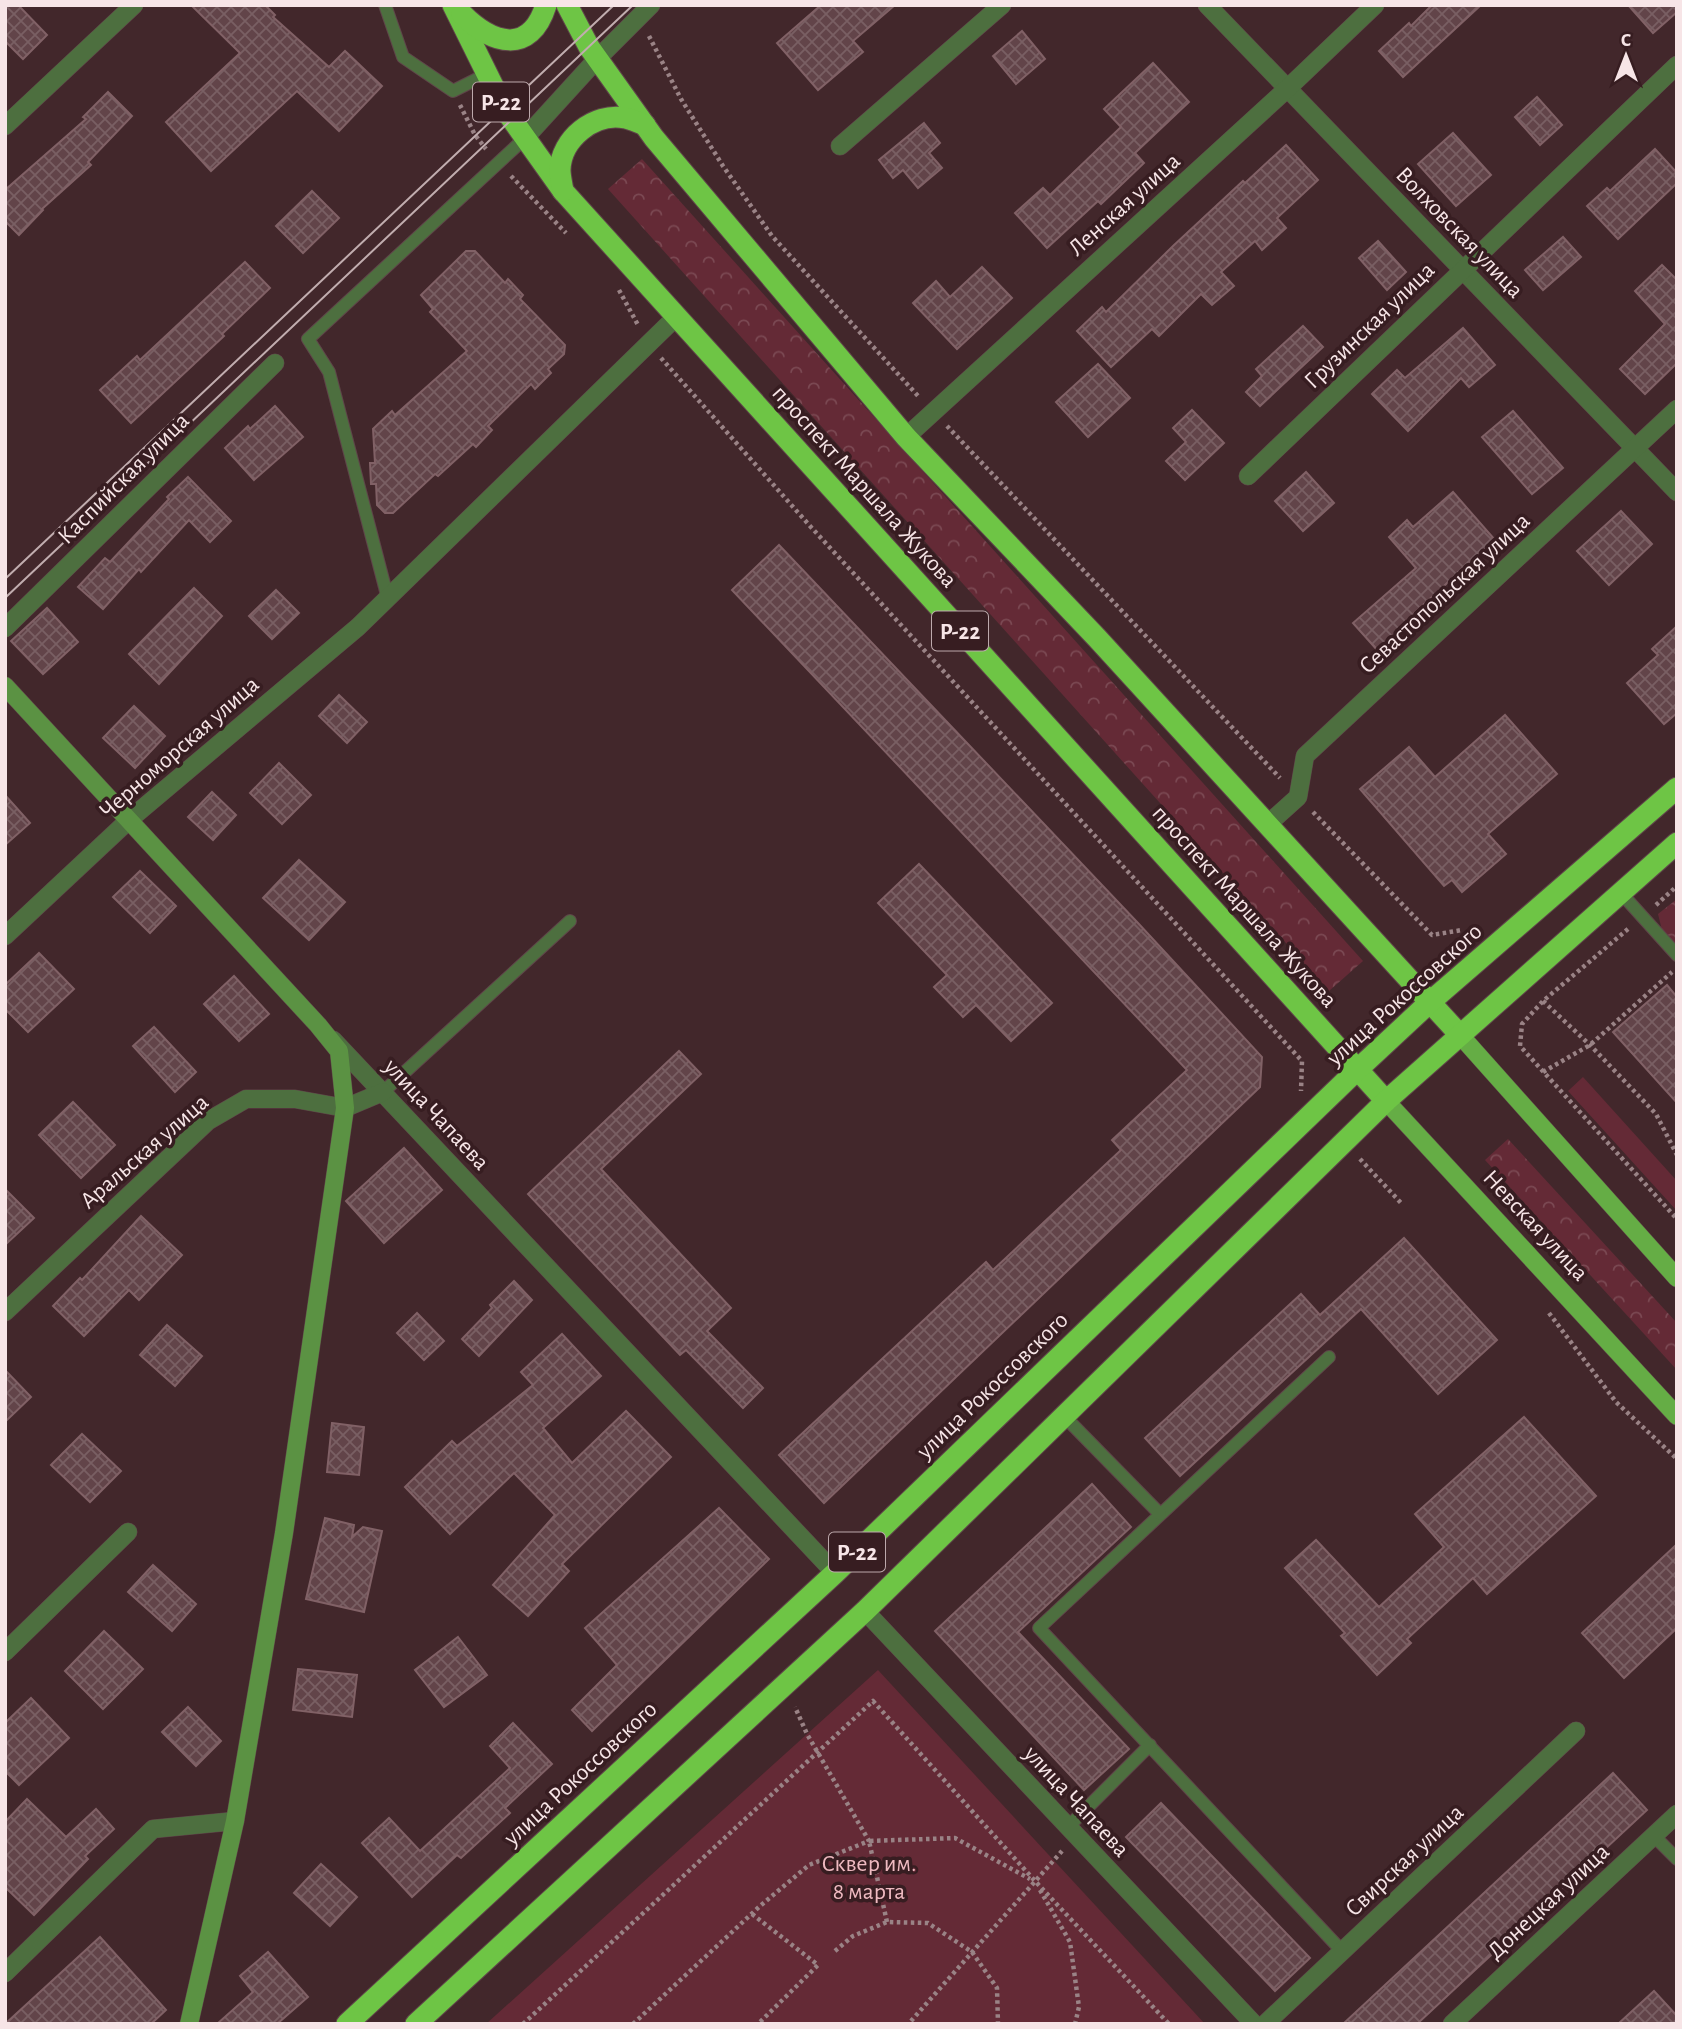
<svg xmlns="http://www.w3.org/2000/svg" width="1682" height="2029" font-family="'Alegreya Sans',sans-serif">
<style>
.green{fill:#642a36}
.forest{fill:url(#forest-crowns)}
.building{fill:url(#building-cross-hatch);stroke:#816166;stroke-width:2}
.lines{fill:none;stroke-linecap:round;stroke-linejoin:round}
.lane-casing{stroke:#5f4549;stroke-width:14}
.street-casing{stroke:#5f4549;stroke-width:19}
.secondary-casing{stroke:#5f4549;stroke-width:19}
.primary-casing{stroke:#5f4549;stroke-width:19}
.highway-casing{stroke:#5f4549;stroke-width:23}
.path{stroke:#9a8386;stroke-width:4.5;stroke-dasharray:3.5 3.5;stroke-linecap:butt}
.lane{stroke:#4d6f3f;stroke-width:12}
.street{stroke:#4d6f3f;stroke-width:18}
.secondary{stroke:#5b9243;stroke-width:18}
.primary{stroke:#65ad45;stroke-width:18}
.highway{stroke:#6ec545;stroke-width:21}
.tram{stroke:#c1adaf;stroke-width:2}
.labels{text-anchor:middle;stroke-width:7;stroke-linejoin:round;paint-order:stroke}
.shield{fill:#371d21;stroke:#bda9ac;stroke-width:2}
.shield-label{font-size:23px;font-weight:bold;fill:#f7e5e7}
.street-label{font-size:24px;fill:#f7e5e7;stroke:#371d21}
.park-label{font-size:24px;fill:#efbac1;stroke:#371d21}
</style>
<defs>
<pattern id="forest-crowns" width="20" height="18" patternUnits="userSpaceOnUse" patternTransform="scale(1.75)"><rect width="20" height="18" fill="#642a36"/><path d="M2 6a3 3 0 1 1 6 0M12 15a3 3 0 1 1 6 0" fill="none" stroke="#7b4953"/></pattern>
<pattern id="building-cross-hatch" width="8" height="8" patternUnits="userSpaceOnUse" patternTransform="scale(1.75)"><rect width="8" height="8" fill="#624449"/><path d="M0 0l8 8M0 8l8-8" fill="none" stroke="#795f63"/></pattern>
</defs>
<rect width="100%" height="100%" fill="#42272b"/>
<g class="green">
<path d="M1583,1077L1677,1181V1211L1568,1091Z"/>
<path d="M878,1670L1205,2024H486Z"/>
</g>
<g class="forest">
<path d="M642,159L1363,961L1329,991L608,189Z"/>
<path d="M1677,899V947L1662,930L1658,914Z"/>
<path d="M1508,1139L1677,1323V1370L1485,1160Z"/>
</g>
<g class="building">
<path d="M5,5H18L47,35L23,59L5,41Z"/>
<path d="M191,5H265L275,15L273,17L329,67L345,51L382,86L339,131L297,91L211,171L166,122L240,53Z"/>
<path d="M821,5H895L853,41L863,52L818,90L777,43Z"/>
<path d="M1432,5H1481L1403,77L1379,51L1409,23L1411,26Z"/>
<path d="M1628,5H1677V12L1653,33Z"/>
<path d="M1022,31L1045,59L1016,84L993,56Z"/>
<path d="M1153,63L1189,102L1135,153L1144,163L1101,204L1098,201L1047,248L1015,213L1043,188L1050,195L1121,127L1104,109Z"/>
<path d="M108,92L132,116L88,162L91,165L42,209L43,210L19,235L5,221V190L86,119L83,117Z"/>
<path d="M1537,97L1562,125L1540,145L1515,117Z"/>
<path d="M924,123L940,143L929,153L942,168L918,188L903,170L893,178L879,160Z"/>
<path d="M1453,133L1491,175L1456,206L1418,164Z"/>
<path d="M1286,145L1318,180L1277,218L1286,228L1262,250L1255,241L1221,272L1234,286L1212,305L1201,294L1159,336L1152,329L1111,367L1077,331L1102,307L1106,312L1173,246L1243,181L1245,183Z"/>
<path d="M1655,149L1677,173V183L1618,239L1587,206L1607,188L1610,191Z"/>
<path d="M312,191L339,218L303,253L276,226Z"/>
<path d="M1563,237L1581,257L1543,290L1525,270Z"/>
<path d="M1378,241L1406,272L1387,290L1359,258Z"/>
<path d="M466,251H475L505,283L508,279L523,295L520,299L565,345L564,354L548,369L551,373L535,389L531,384L488,426L492,430L476,447L473,444L438,476L435,474L393,513H385L377,505L376,484H371L370,463H375L373,429L392,411L395,415L467,351L430,312L433,309L421,295Z"/>
<path d="M245,262L270,288L222,334L224,336L131,423L100,390L137,356L140,360Z"/>
<path d="M1662,265L1677,280V363L1645,394L1620,369L1665,324L1635,291Z"/>
<path d="M982,267L1012,298L957,349L913,303L936,281L950,297Z"/>
<path d="M1303,326L1323,347L1260,406L1246,392L1262,376L1256,369Z"/>
<path d="M1463,328L1495,365L1469,387L1461,378L1408,431L1372,394L1397,370L1405,378Z"/>
<path d="M1098,364L1130,398L1088,437L1056,402Z"/>
<path d="M275,406L303,437L254,480L225,448L248,426L250,429Z"/>
<path d="M1192,410L1224,443L1185,480L1166,461L1186,442L1173,428Z"/>
<path d="M1513,411L1563,468L1532,494L1482,437Z"/>
<path d="M1306,472L1334,503L1303,531L1275,501Z"/>
<path d="M188,477L231,521L210,542L189,520L141,572L139,569L103,609L78,587L105,558L110,562L169,499L167,497Z"/>
<path d="M1453,492L1495,540L1414,613L1419,618L1379,652L1353,623L1416,568L1389,537L1407,520L1413,527Z"/>
<path d="M1621,511L1652,544L1609,585L1577,551Z"/>
<path d="M779,545L1138,923L1262,1057L1260,1087L824,1503L779,1455L986,1262L993,1270L1121,1150L1112,1140L1187,1070L732,590Z"/>
<path d="M194,588L222,616L159,684L129,654Z"/>
<path d="M276,590L299,613L272,639L249,616Z"/>
<path d="M47,608L78,642L43,674L11,641Z"/>
<path d="M1677,626V713L1664,724L1627,683L1658,655L1652,649Z"/>
<path d="M339,695L367,722L347,743L319,716Z"/>
<path d="M134,706L165,736L135,768L103,738Z"/>
<path d="M1505,715L1557,774L1488,834L1506,854L1462,892L1452,880L1444,886L1360,789L1409,747L1435,777Z"/>
<path d="M279,763L311,795L282,824L250,793Z"/>
<path d="M212,792L236,815L213,840L188,817Z"/>
<path d="M5,795L30,823L5,845Z"/>
<path d="M299,860L345,902L309,940L263,898Z"/>
<path d="M919,864L1052,1003L1011,1041L976,1005L963,1017L934,987L947,975L878,903Z"/>
<path d="M140,871L176,906L150,933L113,897Z"/>
<path d="M39,953L74,989L28,1032L5,1009V985Z"/>
<path d="M234,976L269,1014L239,1041L204,1004Z"/>
<path d="M1667,985L1677,997V1103L1613,1032Z"/>
<path d="M154,1027L196,1072L175,1092L133,1046Z"/>
<path d="M679,1051L701,1074L601,1169L731,1308L707,1331L763,1388L743,1408L686,1350L680,1355L528,1194Z"/>
<path d="M73,1102L115,1145L81,1178L39,1135Z"/>
<path d="M404,1148L442,1190L384,1243L346,1201Z"/>
<path d="M5,1189L34,1218L5,1245Z"/>
<path d="M141,1216L182,1255L139,1300L129,1290L84,1336L53,1306L80,1278L82,1280Z"/>
<path d="M1404,1238L1497,1340L1438,1394L1361,1309L1180,1476L1145,1438L1301,1294L1320,1315Z"/>
<path d="M514,1281L532,1300L479,1356L462,1339L492,1308L490,1305Z"/>
<path d="M417,1313L444,1341L424,1360L397,1333Z"/>
<path d="M167,1325L202,1356L175,1386L140,1355Z"/>
<path d="M562,1334L601,1376L543,1428L572,1463L626,1411L671,1457L562,1564L569,1571L528,1616L493,1585L555,1515L514,1473L450,1534L405,1487L452,1441L457,1446L533,1385L521,1372Z"/>
<path d="M5,1370L31,1397L5,1422Z"/>
<path d="M1524,1417L1596,1496L1487,1594L1473,1578L1407,1639L1411,1643L1377,1675L1341,1636L1345,1633L1285,1568L1316,1540L1379,1607L1444,1547L1415,1514Z"/>
<path d="M332,1423L364,1427L359,1475L327,1472Z"/>
<path d="M82,1434L121,1471L90,1502L51,1465Z"/>
<path d="M1092,1484L1131,1527L1018,1632L1129,1749L1084,1790L935,1631Z"/>
<path d="M719,1508L769,1559L592,1731L572,1710L617,1665L585,1628Z"/>
<path d="M325,1518L354,1525L352,1537L363,1527L382,1531L364,1612L306,1599Z"/>
<path d="M1677,1544V1628L1624,1678L1582,1633Z"/>
<path d="M153,1565L196,1604L172,1631L128,1592Z"/>
<path d="M104,1631L143,1669L103,1709L65,1671Z"/>
<path d="M458,1637L487,1675L444,1707L415,1670Z"/>
<path d="M298,1669L357,1675L352,1717L293,1710Z"/>
<path d="M31,1698L69,1738L19,1785L5,1771V1723Z"/>
<path d="M188,1707L221,1741L196,1766L162,1732Z"/>
<path d="M513,1723L552,1764L505,1808L510,1813L461,1858L457,1855L412,1897L362,1843L389,1818L420,1851L510,1768L490,1746Z"/>
<path d="M1613,1773L1647,1810L1417,2024H1343Z"/>
<path d="M27,1799L66,1837L96,1809L114,1829L85,1856L88,1859L34,1915L5,1887V1822Z"/>
<path d="M1161,1803L1310,1958L1275,1991L1126,1837Z"/>
<path d="M321,1864L357,1897L330,1926L294,1893Z"/>
<path d="M100,1937L166,2010L151,2024H5Z"/>
<path d="M268,1952L308,1997L277,2024H217L253,1992L240,1976Z"/>
<path d="M1654,1991L1677,2016V2024H1618Z"/>
</g>
<g class="lines">
<g class="lane-casing">
<g id="lane">
<path d="M385,5L403,57L453,91L487,74"/>
<path d="M388,599L329,372L308,339L524,139"/>
<path d="M1621,893L1677,955"/>
<path d="M383,1092L570,921"/>
<path d="M1329,1357L1039,1628L1342,1951"/>
<path d="M1064,1416L1160,1514"/>
<path d="M1068,1827L1150,1745"/>
<path d="M1654,1836L1677,1859"/>
</g>
</g>
<g class="street-casing">
<g id="street">
<path d="M1207,5L1677,492"/>
<path d="M5,126L134,5"/>
<path d="M524,139L597,59L651,5"/>
<path d="M840,146L1002,5"/>
<path d="M906,437L1289,87L1375,5"/>
<path d="M1248,476L1677,65"/>
<path d="M5,628L275,363"/>
<path d="M1268,824L1298,797L1305,756L1677,409"/>
<path d="M5,936L130,819L358,627L676,317"/>
<path d="M333,1040L835,1573"/>
<path d="M5,1312L208,1121L246,1099H295L345,1108L383,1092"/>
<path d="M865,1611L1254,2024"/>
<path d="M5,1652L128,1532"/>
<path d="M5,1973L153,1829L235,1821"/>
<path d="M1265,2024L1576,1731"/>
<path d="M1452,2024L1677,1814"/>
</g>
</g>
<g class="secondary-casing">
<path id="secondary" d="M5,686L318,1025L339,1051L345,1108L284,1533L235,1821L189,2024"/>
</g>
<g class="primary-casing">
<g id="primary">
<path d="M1460,1035L1677,1278"/>
<path d="M1386,1101L1677,1416"/>
</g>
</g>
<g class="highway-casing">
<g id="highway">
<path d="M453,5L504,108L563,191L1386,1101"/>
<path d="M567,5L589,47L654,138L906,437L1097,638L1460,1035"/>
<path d="M462,14C492,44 530,56 546,5"/>
<path d="M563,191C562,184 560,176 560,170C561,139 594,112 625,118C631,119 639,123 645,125"/>
<path d="M347,2024L835,1573L1357,1070L1430,1002L1677,788"/>
<path d="M416,2024L865,1611L1386,1101L1677,843"/>
</g>
</g>
<g class="path">
<path d="M649,36L681,99L723,166L772,236L919,397"/>
<path d="M460,105L475,135L486,149"/>
<path d="M511,176L566,233"/>
<path d="M619,290L638,325"/>
<path d="M661,358L810,526L1302,1061L1301,1091"/>
<path d="M947,426L1280,778"/>
<path d="M1313,812L1432,935L1462,930"/>
<path d="M1656,905L1677,886"/>
<path d="M1628,929L1543,1001L1522,1024L1520,1046L1677,1219"/>
<path d="M1543,1001L1590,1045L1656,1114L1677,1155"/>
<path d="M1543,1072L1590,1045L1672,972"/>
<path d="M1360,1159L1402,1204"/>
<path d="M1549,1313L1616,1402L1677,1459"/>
<path d="M1040,1890L1070,1942L1079,2007L1075,2024"/>
<path d="M752,1914L818,1965L758,2024"/>
<path d="M887,1922L869,1841L955,1838L1030,1879"/>
<path d="M835,1951L853,1936L887,1922L928,1923L972,1952L997,1988L998,2024"/>
<path d="M911,2021L1062,1851"/>
<path d="M523,2024L873,1701L1035,1881L1169,2024"/>
<path d="M633,2024L760,1906L809,1865L869,1841L807,1734L795,1707"/>
</g>
<use href="#lane" class="lane"/>
<use href="#street" class="street"/>
<use href="#secondary" class="secondary"/>
<use href="#primary" class="primary"/>
<use href="#highway" class="highway"/>
<g class="tram">
<path d="M5,579L614,5"/>
<path d="M5,598L633,5"/>
</g>
</g>
<g class="labels">
<g class="shield">
<rect x="473" y="82.5" width="56" height="39" rx="5"/>
<rect x="932" y="611.5" width="56" height="39" rx="5"/>
<rect x="829" y="1532.5" width="56" height="39" rx="5"/>
</g>
<g class="shield-label">
<text x="501" y="110">Р-22</text>
<text x="960" y="639">Р-22</text>
<text x="857" y="1560">Р-22</text>
</g>
<g class="street-label">
<text transform="translate(1124 204) rotate(-42)" y="8">Ленская улица</text>
<text transform="translate(1460 232) rotate(46)" y="8">Волховская улица</text>
<text transform="translate(1369 325) rotate(-44)" y="8">Грузинская улица</text>
<text transform="translate(123 478) rotate(-45)" y="8">Каспийская улица</text>
<text transform="translate(865 486) rotate(48)" y="8">проспект Маршала Жукова</text>
<text transform="translate(1444 593) rotate(-43)" y="8">Севастопольская улица</text>
<text transform="translate(179 747) rotate(-41)" y="8">Черноморская улица</text>
<text transform="translate(1245 906) rotate(48)" y="8">проспект Маршала Жукова</text>
<text transform="translate(1404 994) rotate(-42)" y="8">улица Рокоссовского</text>
<text transform="translate(437 1114) rotate(47)" y="8">улица Чапаева</text>
<text transform="translate(144 1151) rotate(-41)" y="8">Аральская улица</text>
<text transform="translate(1536 1225) rotate(47)" y="8">Невская улица</text>
<text transform="translate(992 1385) rotate(-44)" y="8">улица Рокоссовского</text>
<text transform="translate(580 1773) rotate(-43)" y="8">улица Рокоссовского</text>
<text transform="translate(1077 1801) rotate(47)" y="8">улица Чапаева</text>
<text transform="translate(1404 1860) rotate(-43)" y="8">Свирская улица</text>
<text transform="translate(1548 1901) rotate(-43)" y="8">Донецкая улица</text>
</g>
<g class="park-label">
<text x="869" y="1871">Сквер им.<tspan x="869" dy="28">8 марта</tspan></text>
</g>
</g>
<rect width="1682" height="2029" fill="none" stroke="#f7e5e7" stroke-width="14"/>
<g transform="translate(1626 56)" stroke="#371d21" stroke-width="5" paint-order="stroke">
<path d="M0-5L12 26L0 18L-12 26Z" fill="#f7e5e7"/>
<text y="-10" font-size="19" font-weight="bold" text-anchor="middle" fill="#f7e5e7">С</text>
</g>
</svg>
